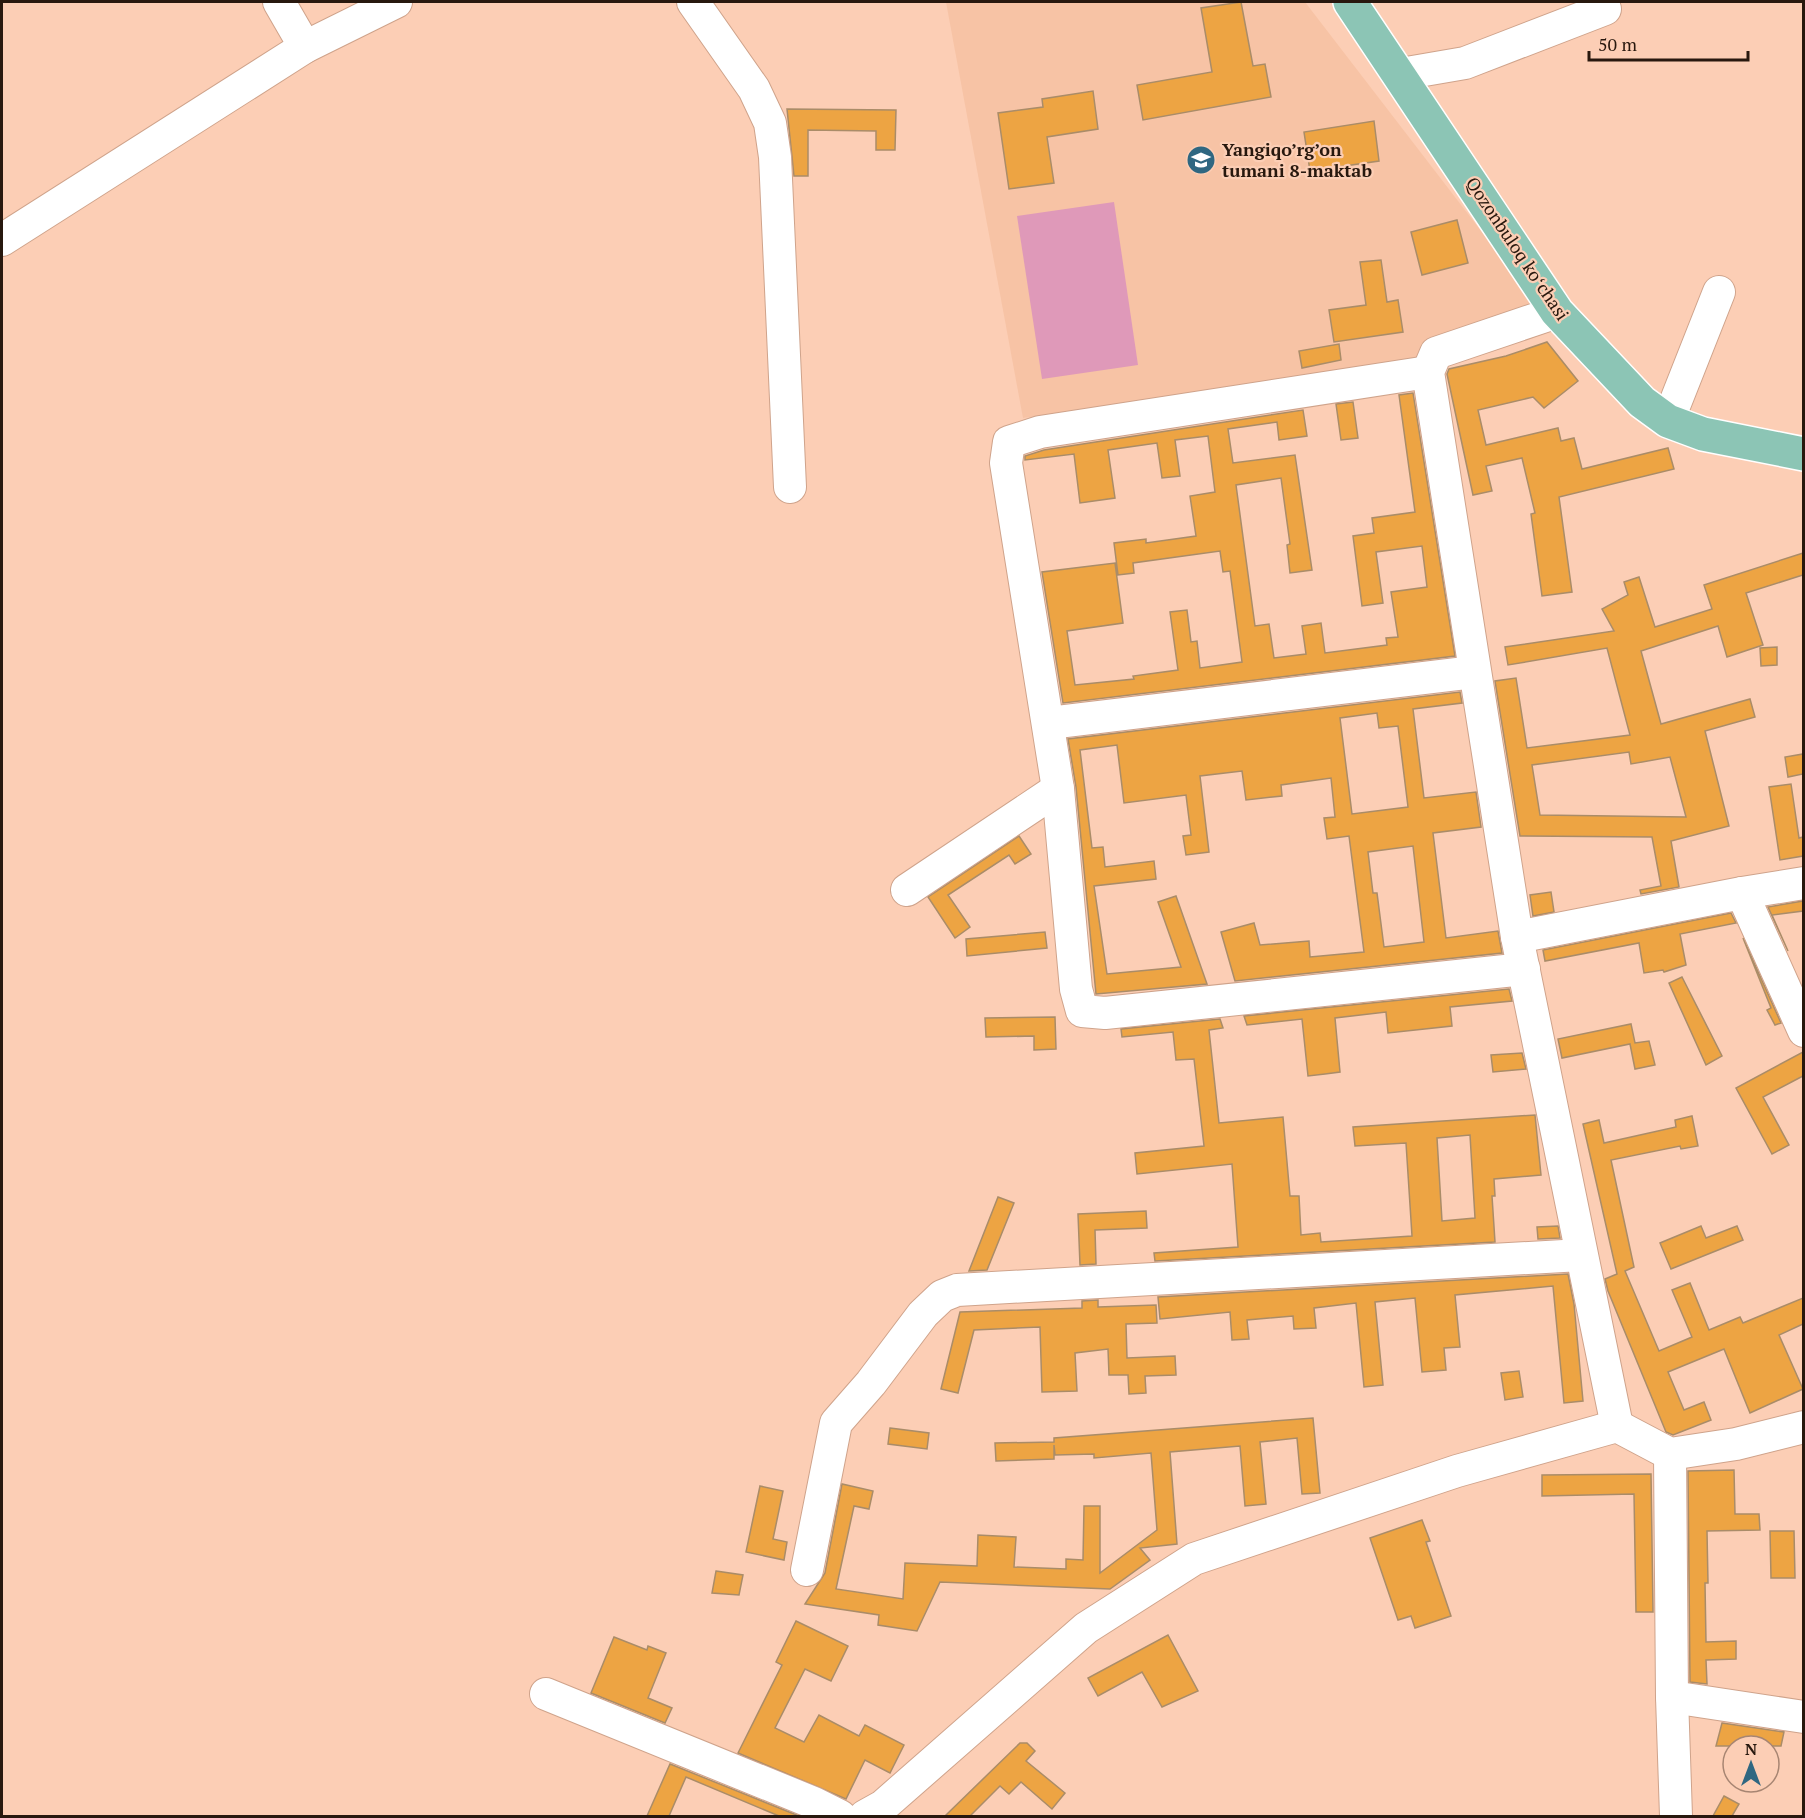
<svg xmlns="http://www.w3.org/2000/svg" width="1805" height="1818" font-family="'PT Serif',serif">
<style>
.built{fill:#f7c3a5}
.green{fill:#df99b9}
.building{fill:#eda443;stroke:#aa8c68;stroke-width:1.5;fill-rule:evenodd}
.lines{fill:none;stroke-linecap:round;stroke-linejoin:round}
.minor-casing{stroke:#cfa38b;stroke-width:34}
.major-casing{stroke:#fff;stroke-width:36}
.minor{stroke:#fff;stroke-width:32}
.major{stroke:#8cc5b5;stroke-width:33}
.labels{text-anchor:middle;stroke-width:4.5;stroke-linejoin:round;paint-order:stroke}
.poi-label{font-size:18px;font-weight:bold;fill:#28180e;stroke:#fcceb5;text-anchor:start}
.street-label{font-size:18px;fill:#28180e;stroke:#fcceb5}
</style>
<rect width="100%" height="100%" fill="#fcceb5"/>
<path class="built" d="M946,2H1305L1548,318L1422,361L1023,418Z"/>
<path class="green" d="M1114,202L1138,365L1042,379L1017,216Z"/>
<g class="building">
<path d="M1241,2L1253,66L1265,64L1271,97L1143,120L1137,85L1212,72L1201,8Z"/>
<path d="M1093,91L1098,129L1047,137L1054,183L1009,189L998,113L1043,107L1042,99Z"/>
<path d="M787,109L896,110L895,150H876V131L808,130V176H794Z"/>
<path d="M1374,121L1379,161L1310,171L1304,132Z"/>
<path d="M1457,220L1468,263L1422,275L1411,232Z"/>
<path d="M1381,260L1387,302L1398,300L1403,332L1334,342L1329,310L1366,305L1360,262Z"/>
<path d="M1547,342L1578,381L1544,408L1533,397L1478,410L1486,445L1558,428L1561,441L1574,438L1582,469L1668,448L1674,469L1559,497L1572,592L1542,596L1531,514L1535,513L1522,458L1486,466L1492,491L1473,495L1447,374L1449,369L1506,356Z"/>
<path d="M1339,344L1341,360L1302,368L1299,351Z"/>
<path d="M1413,393L1455,656L1063,703L1042,572L1115,563L1123,623L1067,631L1075,685L1134,679L1133,676L1178,670L1170,612L1187,610L1191,642L1197,641L1200,668L1242,662L1230,571L1223,572L1220,551L1133,563L1134,573L1118,575L1114,543L1146,539V543L1196,536L1190,496L1215,492L1208,436L1175,440L1180,476L1162,478L1157,443L1108,450L1115,498L1080,503L1074,454L1025,460V456L1044,450L1303,410L1307,436L1279,440L1277,422L1228,429L1233,463L1295,455L1312,570L1290,573L1287,545L1290,544L1281,478L1236,485L1255,626L1269,624L1274,658L1306,654L1302,626L1321,623L1325,653L1387,645L1386,638L1398,637L1391,592L1427,587L1422,546L1376,552L1383,603L1362,606L1353,536L1374,533L1372,518L1415,512L1399,395Z"/>
<path d="M1353,402L1358,438L1341,440L1336,404Z"/>
<path d="M1803,553V575L1746,593L1763,645L1727,657L1718,626L1641,651L1661,724L1750,699L1755,717L1705,731L1729,826L1671,841L1679,887L1641,894L1640,890L1661,886L1652,837L1520,836L1495,681L1516,678L1527,748L1630,735L1607,648L1508,665L1505,647L1614,631L1602,609L1628,595L1624,582L1639,577L1655,627L1712,609L1704,585ZM1629,752L1631,764L1670,757L1686,817L1540,815L1532,765Z"/>
<path d="M1777,647V665L1761,666L1760,648Z"/>
<path d="M1460,692L1462,703L1413,709L1424,798L1476,792L1481,827L1433,833L1446,938L1498,931L1502,953L1235,981L1221,932L1254,923L1260,945L1309,941L1310,957L1364,952L1349,836L1327,839L1324,818L1335,817L1331,778L1281,785L1282,796L1246,800L1242,771L1200,776L1209,852L1186,855L1183,836L1191,835L1186,795L1124,803L1117,745L1080,750L1092,848L1103,847L1105,867L1154,861L1156,879L1094,886L1107,974L1181,967L1158,902L1176,896L1207,984L1096,994L1076,787L1068,739ZM1377,713L1379,728L1398,726L1408,807L1352,814L1340,718ZM1413,846L1424,942L1384,947L1377,893H1373L1368,852Z"/>
<path d="M1803,754V774L1788,777L1785,757Z"/>
<path d="M1791,784L1799,838L1803,837V856L1780,860L1769,787Z"/>
<path d="M1019,836L1031,854L1015,864L1009,855L948,895L970,927L955,938L928,897Z"/>
<path d="M1551,892L1554,912L1533,916L1530,895Z"/>
<path d="M1803,901V911L1772,915L1788,951L1768,907Z"/>
<path d="M1731,913L1736,923L1680,934L1686,965L1664,972L1663,970L1644,973L1639,943L1545,961L1543,950Z"/>
<path d="M1045,932L1047,948L967,956L966,939Z"/>
<path d="M1743,938L1781,1023L1775,1025L1767,1010L1771,1008Z"/>
<path d="M1682,977L1722,1056L1706,1065L1669,983Z"/>
<path d="M1509,989L1512,1001L1450,1007L1452,1026L1388,1033L1386,1012L1335,1018L1340,1072L1325,1074L1308,1076L1302,1019L1247,1025L1244,1016Z"/>
<path d="M1055,1017L1056,1049L1034,1050V1036L986,1037L985,1018Z"/>
<path d="M1220,1019L1223,1028L1209,1030L1219,1123L1283,1117L1290,1196H1299L1301,1235L1320,1233L1321,1242L1412,1236L1406,1143L1355,1146L1353,1127L1535,1115L1541,1175L1494,1179L1495,1196H1492L1495,1242L1155,1261L1154,1253L1238,1247L1232,1164L1137,1174L1135,1153L1204,1146L1194,1059L1176,1060L1173,1032L1122,1037L1121,1029ZM1470,1135L1475,1218L1442,1221L1437,1138Z"/>
<path d="M1631,1024L1635,1043L1649,1041L1655,1065L1635,1069L1630,1044L1562,1058L1558,1039Z"/>
<path d="M1803,1052V1076L1763,1097L1789,1145L1772,1154L1736,1088Z"/>
<path d="M1522,1053L1526,1069L1493,1072L1491,1055Z"/>
<path d="M1692,1116L1698,1146L1681,1149L1680,1146L1611,1160L1634,1267L1625,1271L1659,1351L1692,1337L1672,1290L1690,1283L1709,1330L1740,1317L1743,1323L1803,1298V1324L1779,1335L1803,1389L1750,1413L1724,1349L1668,1372L1684,1410L1704,1402L1711,1420L1673,1435L1666,1432L1608,1291L1605,1279L1617,1274L1583,1124L1599,1120L1604,1143L1676,1127L1675,1120Z"/>
<path d="M998,1197L1014,1203L987,1270L969,1271Z"/>
<path d="M1146,1211L1147,1228L1095,1230L1096,1264L1080,1265L1078,1214Z"/>
<path d="M1558,1226L1560,1238L1538,1239L1537,1227Z"/>
<path d="M1701,1226L1706,1238L1737,1226L1743,1240L1671,1269L1660,1243Z"/>
<path d="M1568,1274L1574,1304L1583,1401L1564,1403L1553,1286L1455,1295L1460,1347L1444,1348L1446,1370L1422,1372L1415,1298L1375,1302L1383,1385L1364,1387L1356,1303L1314,1308L1316,1328L1294,1329L1293,1316L1247,1320L1249,1339L1232,1340L1230,1312L1160,1319L1158,1297Z"/>
<path d="M1098,1300V1307L1156,1305L1157,1323L1126,1324L1127,1358L1175,1356L1176,1375L1145,1376L1146,1393L1129,1394L1128,1375H1109L1108,1349L1075,1353L1077,1391L1042,1392L1040,1327L974,1330L958,1393L941,1389L960,1312L1082,1308V1301Z"/>
<path d="M1519,1371L1523,1397L1505,1400L1501,1373Z"/>
<path d="M1313,1418L1320,1493L1302,1494L1297,1438L1260,1442L1266,1504L1245,1506L1240,1446L1170,1452L1177,1544L1140,1548L1150,1560L1110,1589L940,1582L917,1631L878,1625L879,1615L805,1604L825,1573L842,1484L873,1491L869,1509L854,1506L836,1589L903,1599L905,1563L977,1566L978,1535L1016,1537L1014,1567L1066,1569V1559L1083,1560L1084,1506H1100V1573L1157,1530L1151,1453L1094,1458V1454L1055,1455L1054,1445V1459L996,1461L995,1443L1054,1442V1438Z"/>
<path d="M890,1428L929,1433L927,1449L888,1444Z"/>
<path d="M1734,1470L1735,1514H1759L1760,1530L1707,1531L1708,1583H1705L1706,1642L1736,1641V1659L1706,1660L1707,1684L1690,1682L1688,1471Z"/>
<path d="M1651,1474L1653,1612H1636L1634,1494L1542,1496V1475Z"/>
<path d="M760,1486L783,1491L773,1539L787,1542L784,1560L746,1552Z"/>
<path d="M1422,1520L1430,1541L1426,1542L1451,1616L1415,1628L1411,1616L1398,1620L1370,1538Z"/>
<path d="M1770,1531H1794L1795,1578H1771Z"/>
<path d="M716,1571L743,1575L739,1595L712,1593Z"/>
<path d="M796,1621L848,1646L831,1681L805,1669L775,1728L804,1742L819,1715L859,1736L865,1725L904,1745L890,1773L865,1760L846,1799L738,1753L782,1665L776,1662Z"/>
<path d="M1168,1635L1198,1691L1162,1707L1142,1672L1098,1696L1088,1678Z"/>
<path d="M614,1637L647,1650L648,1646L666,1653L648,1698L672,1708L665,1723L591,1693Z"/>
<path d="M1722,1723L1784,1732L1781,1746H1716Z"/>
<path d="M1020,1743H1027L1035,1751L1026,1761L1065,1793L1052,1809L1021,1782L1009,1794L1000,1786L970,1816H945Z"/>
<path d="M670,1764L799,1816H779L686,1777L669,1816H647Z"/>
<path d="M1724,1796L1739,1804L1732,1816H1713Z"/>
</g>
<g class="lines">
<g class="minor-casing">
<g id="minor">
<path d="M279,2L305,47"/>
<path d="M693,2L754,89L770,123L775,157L790,487"/>
<path d="M1401,74L1465,63L1605,9"/>
<path d="M2,240L305,47L396,2"/>
<path d="M1557,312L1436,353L1428,372L1517,937L1617,1426"/>
<path d="M1428,372L1040,432L1009,442L1006,463L1058,789L1076,989L1082,1011L1105,1013L1524,969"/>
<path d="M1668,421L1719,292"/>
<path d="M1049,723L1474,672"/>
<path d="M907,890L1058,789"/>
<path d="M1742,893L1804,1031"/>
<path d="M1517,937L1742,893L1804,883"/>
<path d="M1670,1454L1672,1697L1676,1816"/>
<path d="M807,1570L836,1423L871,1383L923,1314L942,1296L957,1290L1581,1255"/>
<path d="M546,1694L814,1803L840,1816"/>
<path d="M1672,1697L1804,1717"/>
<path d="M865,1816L883,1806L1086,1628L1194,1559L1457,1471L1617,1426L1670,1454L1736,1444L1804,1427"/>
</g>
</g>
<g class="major-casing">
<path id="major" d="M1350,2L1557,312L1642,402L1668,421L1703,434L1804,454"/>
</g>
<use href="#minor" class="minor"/>
<use href="#major" class="major"/>
</g>
<defs>
<g id="school-disc" transform="scale(1.5)"><circle r="9.5" fill="#2f6781" stroke="#fcceb5"/><path d="M0-5L7-2L0 1L-7-2ZM-4 1L0 2.5L4 1V4Q0 6-4 4Z" fill="#fff"/></g>
</defs>
<g fill-rule="evenodd">
<use href="#school-disc" x="1201" y="160"/>
</g>
<g class="labels">
<g class="poi-label">
<text x="1222" y="156">Yangiqo’rg’on<tspan x="1222" dy="21">tumani 8-maktab</tspan></text>
</g>
<g class="street-label">
<text transform="translate(1517 249) rotate(56)" y="6">Qozonbuloq koʻchasi</text>
</g>
</g>
<rect width="1805" height="1818" fill="none" stroke="#28180e" stroke-width="6"/>
<g transform="translate(1751 1764)"><circle r="28" fill="#fcceb5" stroke="#a78572" stroke-width="1.5"/>
<path d="M0-4.5L10 22L0 15L-10 22Z" fill="#2f6781"/>
<text y="-9" font-size="16" font-weight="bold" text-anchor="middle" fill="#28180e">N</text>
</g>
<path d="M1589 51v9h159v-9" fill="none" stroke="#28180e" stroke-width="3"/>
<text x="1598" y="51" font-size="18" fill="#28180e" stroke="#fcceb5" stroke-width="4.5" paint-order="stroke">50 m</text>
</svg>
